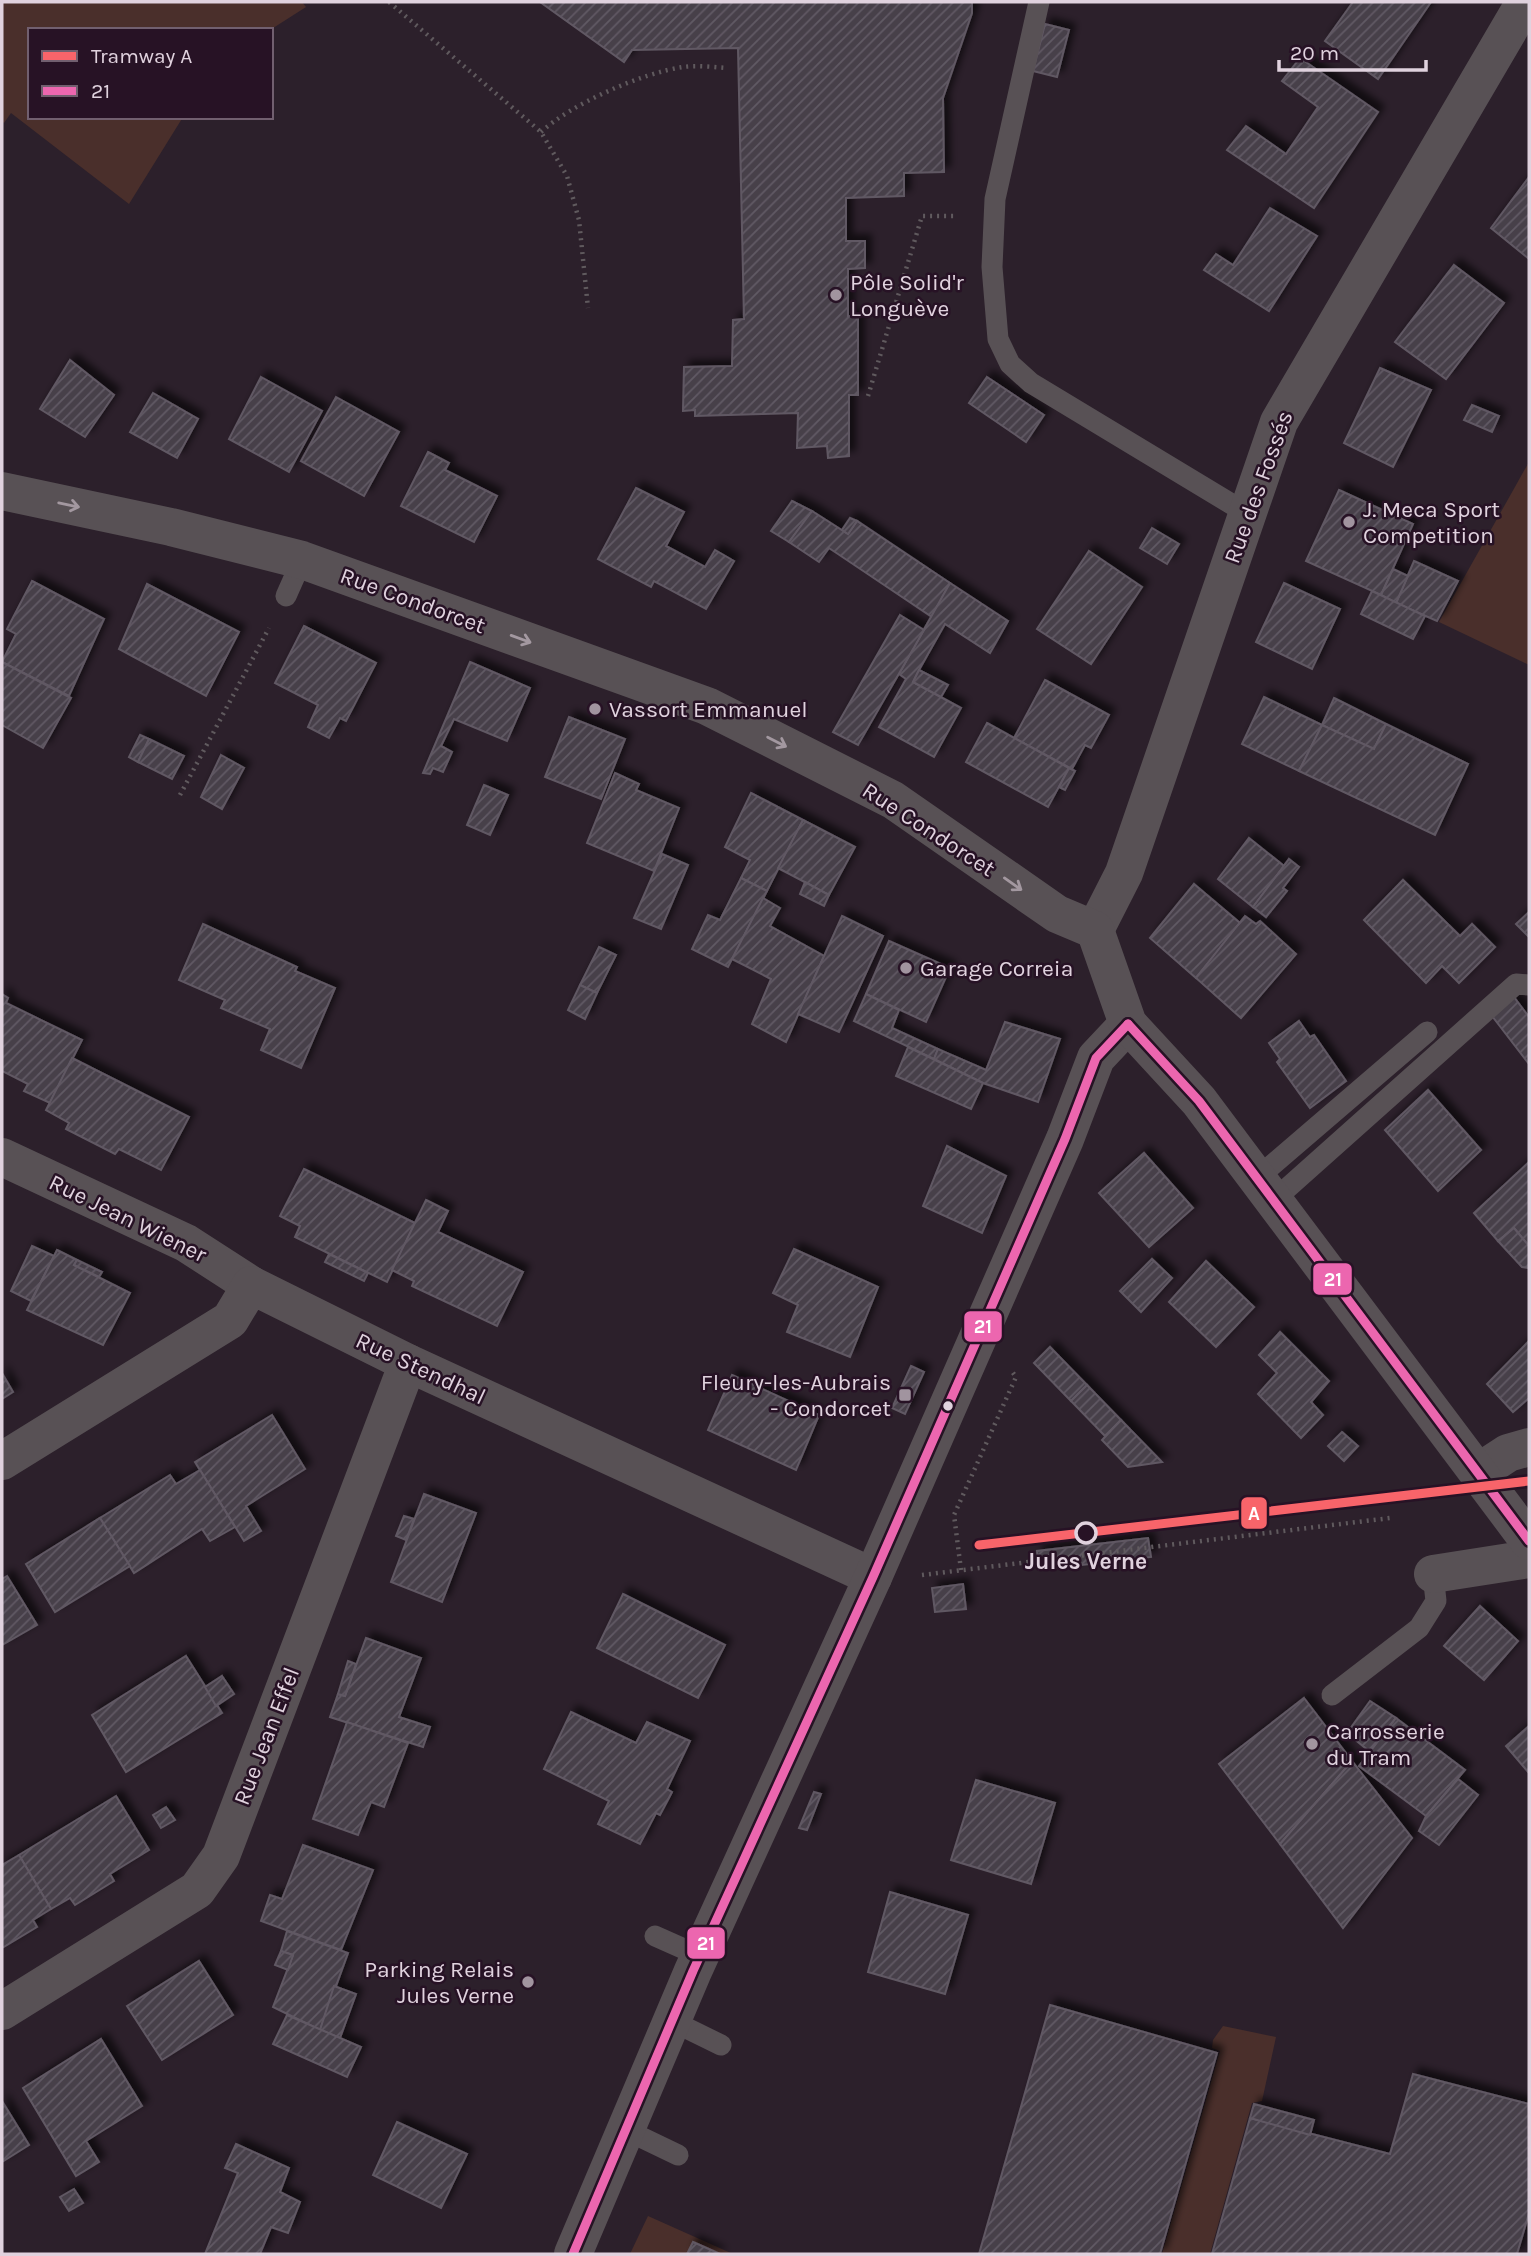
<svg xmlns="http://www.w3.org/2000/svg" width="1531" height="2256" font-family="Karla,sans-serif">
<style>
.grass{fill:#4a2f2b}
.building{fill:url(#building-hatch);stroke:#615964;stroke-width:2;filter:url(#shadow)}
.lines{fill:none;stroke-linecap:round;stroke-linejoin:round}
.path{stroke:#605a5e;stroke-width:4.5;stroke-dasharray:2 5;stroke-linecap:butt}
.service{stroke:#585155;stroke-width:21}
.minor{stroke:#585155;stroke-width:38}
.tertiary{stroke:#585155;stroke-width:38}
.bus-1-casing{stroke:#271225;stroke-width:14}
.bus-1{stroke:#ec66af;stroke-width:9}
.tram-1-casing{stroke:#271225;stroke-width:14}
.tram-1{stroke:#f8646a;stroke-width:9}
.oneway{stroke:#a398a0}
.poi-dot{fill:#a1949f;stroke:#271225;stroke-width:2.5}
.bus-dot{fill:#e0d2de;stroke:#271225;stroke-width:2.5}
.stop-dot{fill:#271225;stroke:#e0d2de;stroke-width:3.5}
.labels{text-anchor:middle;stroke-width:5;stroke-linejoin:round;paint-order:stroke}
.poi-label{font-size:23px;fill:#e0d2de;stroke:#271225;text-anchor:start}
.street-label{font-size:23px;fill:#e0d2de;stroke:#271225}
.stop-label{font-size:23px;font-weight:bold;fill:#e0d2de;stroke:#271225}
.line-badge{stroke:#271225;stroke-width:2.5}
.badge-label{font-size:19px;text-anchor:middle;font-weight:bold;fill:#fff}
</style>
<defs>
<pattern id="building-hatch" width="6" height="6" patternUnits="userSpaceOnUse" patternTransform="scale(1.75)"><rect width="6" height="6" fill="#473f4a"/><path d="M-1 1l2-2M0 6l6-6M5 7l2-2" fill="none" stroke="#615a64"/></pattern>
<filter id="shadow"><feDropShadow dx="6" dy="-6" stdDeviation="3.5" flood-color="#0009"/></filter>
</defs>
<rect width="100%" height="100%" fill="#2c202b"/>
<g class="grass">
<path d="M2,2H302L306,7L270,30H30V117H183L129,204L11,113L4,123L2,121Z"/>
<path d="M1529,462V665L1439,622Z"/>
<path d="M1223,2026L1276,2037L1262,2101L1252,2103L1210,2254H1162L1220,2051L1212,2048L1213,2040Z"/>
<path d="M648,2216L733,2254H630Z"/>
</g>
<g class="building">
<path d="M540,2H972V13L943,98L944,172L904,173V196L846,198V241H865V268L848,269V316H858V395H849V456L828,458L827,446L797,448L798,413L695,416V410L683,411L684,367L732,366L733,320L744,319L738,48L632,50L624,62Z"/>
<path d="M1353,2H1431L1378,79L1325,41Z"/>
<path d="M1045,24L1069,30L1057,77L1033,71Z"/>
<path d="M1300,58L1378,112L1314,208L1227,150L1246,126L1286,154L1318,107L1282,81Z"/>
<path d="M1529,177V259L1491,228Z"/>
<path d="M1270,208L1317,236L1269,311L1204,270L1216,254L1233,265Z"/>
<path d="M1454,265L1504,303L1446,379L1395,342Z"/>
<path d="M70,360L114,395L85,437L40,409Z"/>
<path d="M1380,368L1431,390L1393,467L1344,443Z"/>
<path d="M261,377L322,411L289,472L229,439Z"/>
<path d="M987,377L1044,415L1026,442L969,403Z"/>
<path d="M153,393L198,419L177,458L130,432Z"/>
<path d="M336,397L399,432L364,496L301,461Z"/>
<path d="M1472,405L1499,416L1492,432L1464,420Z"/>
<path d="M428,452L449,463L445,470L497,496L474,542L401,506Z"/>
<path d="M636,488L684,512L666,546L705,567L715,550L734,561L706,609L654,581L651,587L598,559Z"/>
<path d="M1339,490L1413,524L1381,595L1306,561Z"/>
<path d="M792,501L812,511L789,542L771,531Z"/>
<path d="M812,511L848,534L857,521L950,583L932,617L829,548L819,562L789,542Z"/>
<path d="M850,518L857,521L848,534L842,530Z"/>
<path d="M1152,528L1179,544L1167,564L1140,548Z"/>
<path d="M1089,551L1142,587L1091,664L1037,629Z"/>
<path d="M1414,561L1458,581L1437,621L1396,603Z"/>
<path d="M1393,569L1408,576L1396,603L1381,595Z"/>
<path d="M32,581L104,619L69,696L2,662L16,634L7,629Z"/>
<path d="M950,583L1008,621L990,653L945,624L919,670L913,682L961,708L934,757L879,727L906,679L899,674Z"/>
<path d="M1284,583L1340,609L1312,669L1256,642Z"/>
<path d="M147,584L239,632L206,696L119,649Z"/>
<path d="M1372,591L1425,616L1413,639L1361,614Z"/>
<path d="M900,615L924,630L858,745L833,732Z"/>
<path d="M304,626L376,663L346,721L340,718L329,738L308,727L318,705L275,683Z"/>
<path d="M2,662L71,698L43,748L2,725Z"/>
<path d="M470,662L530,688L507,741L454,719L441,746L452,752L443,772L433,768L430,774L423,773Z"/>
<path d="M919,670L948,685L941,697L913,682Z"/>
<path d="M1045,680L1109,715L1091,748L1085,745L1072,769L1014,738Z"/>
<path d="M1264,697L1322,725L1299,771L1242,744Z"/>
<path d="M1334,698L1386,724L1374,749L1322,725Z"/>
<path d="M569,717L625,739L601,799L545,777Z"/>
<path d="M987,723L1069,768L1048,807L966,762Z"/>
<path d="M1386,724L1468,764L1435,835L1299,771L1322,725L1374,749Z"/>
<path d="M140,735L149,739L138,762L129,757Z"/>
<path d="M149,739L184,756L172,779L138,762Z"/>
<path d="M221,755L244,768L222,809L201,797Z"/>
<path d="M1069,768L1075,771L1065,790L1059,787Z"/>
<path d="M615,773L639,784L636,790L679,808L654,871L587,843Z"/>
<path d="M484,785L508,795L490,835L467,825Z"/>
<path d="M751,793L803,820L767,891L741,878L750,860L725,847Z"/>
<path d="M803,820L855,847L829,895L778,868Z"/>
<path d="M1249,838L1284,866L1253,907L1218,879Z"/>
<path d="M662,854L688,865L661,929L634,918Z"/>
<path d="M1289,859L1299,867L1283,888L1287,891L1266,917L1253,907Z"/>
<path d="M741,878L767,891L728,967L692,949L708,915L720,920Z"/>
<path d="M1403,880L1460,936L1472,924L1495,947L1459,983L1442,966L1426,983L1364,920Z"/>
<path d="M805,882L829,895L824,906L800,894Z"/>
<path d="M1194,884L1240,923L1196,978L1150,938Z"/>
<path d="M763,898L780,908L770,926L824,956L786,1042L752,1024L771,979L732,959Z"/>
<path d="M1529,912V937L1516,924Z"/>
<path d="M842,916L883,936L839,1032L798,1014Z"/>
<path d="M1245,916L1256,924L1260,921L1296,954L1241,1018L1196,978Z"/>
<path d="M203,924L297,967L295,971L335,988L301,1068L261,1050L270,1029L221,1008L225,1000L179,980Z"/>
<path d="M889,941L950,968L926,1022L866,994Z"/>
<path d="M599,947L616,955L597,993L580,985Z"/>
<path d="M580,985L597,993L585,1019L568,1010Z"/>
<path d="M2,994L8,998L6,1003L82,1040L50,1103L24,1091L28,1084L2,1071Z"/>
<path d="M866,994L899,1010L892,1028L938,1049L934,1059L854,1021Z"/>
<path d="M1514,997L1529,1017V1064L1492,1016Z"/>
<path d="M1299,1021L1310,1037L1314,1035L1346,1081L1310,1108L1277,1062L1280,1059L1269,1043Z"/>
<path d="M1005,1022L1060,1039L1038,1102L983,1083L934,1059L938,1049L986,1070Z"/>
<path d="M908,1047L983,1083L971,1109L896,1076Z"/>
<path d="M72,1058L189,1117L161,1170L119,1149L115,1154L66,1129L69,1123L46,1110Z"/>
<path d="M1428,1090L1481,1150L1438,1191L1385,1130Z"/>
<path d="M947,1146L1006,1176L982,1233L923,1206Z"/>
<path d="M1144,1153L1193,1208L1149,1247L1099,1193Z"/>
<path d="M1529,1162V1246L1514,1228L1498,1241L1474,1213Z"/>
<path d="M304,1169L415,1223L387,1282L295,1237L300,1226L280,1216Z"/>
<path d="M426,1200L448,1211L438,1232L523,1272L497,1326L412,1286L414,1281L392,1270Z"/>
<path d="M1514,1228L1529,1246V1268L1522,1267L1498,1241Z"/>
<path d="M32,1246L54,1256L31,1301L11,1291Z"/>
<path d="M794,1249L878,1287L850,1357L787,1332L798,1305L773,1293Z"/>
<path d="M57,1250L77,1260L74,1265L130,1293L103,1345L27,1310Z"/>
<path d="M329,1254L368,1273L364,1281L325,1262Z"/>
<path d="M1152,1259L1172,1278L1141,1312L1120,1291Z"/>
<path d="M77,1260L102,1272L99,1277L74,1265Z"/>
<path d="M1206,1261L1254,1307L1216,1347L1169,1302Z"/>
<path d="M1280,1332L1329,1381L1311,1402L1323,1415L1301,1438L1258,1394L1277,1373L1259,1355Z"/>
<path d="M1529,1341V1398L1513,1412L1487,1384Z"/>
<path d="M1050,1347L1087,1385L1071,1401L1034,1363Z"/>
<path d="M911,1366L924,1372L905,1414L892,1408Z"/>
<path d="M2,1373L13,1392L2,1399Z"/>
<path d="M732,1375L819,1415L796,1470L708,1430Z"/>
<path d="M1087,1385L1121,1420L1105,1436L1071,1401Z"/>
<path d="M272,1415L305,1469L246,1506L261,1531L244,1541L195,1462Z"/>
<path d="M1121,1420L1162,1462L1128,1467L1102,1440Z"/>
<path d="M1342,1432L1358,1446L1344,1461L1328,1446Z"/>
<path d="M200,1470L235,1527L210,1541L202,1529L134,1573L100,1518L170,1475L176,1484Z"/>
<path d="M424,1494L476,1513L442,1602L391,1582Z"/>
<path d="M404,1516L414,1519L406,1540L396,1536Z"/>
<path d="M100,1518L130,1566L55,1612L26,1564Z"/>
<path d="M1148,1538L1151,1557L1039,1570L1037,1551Z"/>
<path d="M7,1576L37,1625L2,1645V1579Z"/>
<path d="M963,1584L966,1609L935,1612L932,1588Z"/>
<path d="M623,1594L725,1645L698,1698L597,1648Z"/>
<path d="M1480,1606L1518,1641L1484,1680L1444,1646Z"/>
<path d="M366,1638L421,1658L399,1717L430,1727L423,1747L330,1717L338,1694L345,1696Z"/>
<path d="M186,1656L222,1713L126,1772L92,1715Z"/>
<path d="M348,1661L356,1664L345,1696L338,1694Z"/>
<path d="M222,1676L234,1694L216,1706L205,1687Z"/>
<path d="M1304,1698L1352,1761L1280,1844L1219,1764Z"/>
<path d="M1370,1701L1396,1718L1369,1751L1347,1733Z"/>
<path d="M571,1712L636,1743L647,1722L690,1741L667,1789L672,1792L660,1815L656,1813L640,1844L598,1824L609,1801L544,1769Z"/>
<path d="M1396,1718L1465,1770L1426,1816L1359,1766Z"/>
<path d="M347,1722L408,1743L384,1807L371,1802L358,1835L313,1819Z"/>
<path d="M1529,1726V1770L1528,1772L1506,1746Z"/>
<path d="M1352,1761L1412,1838L1343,1928L1280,1844Z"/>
<path d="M1458,1779L1478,1795L1439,1845L1419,1831L1426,1816Z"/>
<path d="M976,1780L1055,1803L1031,1884L951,1860Z"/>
<path d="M814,1792L821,1794L807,1830L799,1828Z"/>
<path d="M116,1796L149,1850L110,1874L114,1881L75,1905L70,1898L51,1909L19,1855Z"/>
<path d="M166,1807L175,1820L161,1828L153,1815Z"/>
<path d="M303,1845L373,1870L341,1950L261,1921L270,1895L282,1899Z"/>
<path d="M19,1855L51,1909L33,1920L37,1927L2,1948V1865Z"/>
<path d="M890,1892L968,1915L945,1994L868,1972Z"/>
<path d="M287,1931L348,1953L320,2030L273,2007L293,1955L281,1951Z"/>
<path d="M281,1951L293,1955L288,1970L275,1965Z"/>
<path d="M199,1961L233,2015L162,2060L127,2006Z"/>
<path d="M334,1986L356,1994L340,2038L320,2030Z"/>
<path d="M1050,2005L1217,2053L1160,2254H979Z"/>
<path d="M287,2015L361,2047L347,2077L273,2044Z"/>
<path d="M101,2039L142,2106L86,2141L99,2162L76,2176L23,2088Z"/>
<path d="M1413,2074L1529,2104V2213L1517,2254H1212L1250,2118L1390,2154Z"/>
<path d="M2,2101L29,2145L2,2162Z"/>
<path d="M1254,2104L1314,2120L1310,2135L1250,2118Z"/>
<path d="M397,2122L467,2154L441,2208L373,2175Z"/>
<path d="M236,2144L289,2168L280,2192L300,2202L288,2233L271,2227L260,2254H205L238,2173L225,2168Z"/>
<path d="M74,2189L83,2203L69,2211L60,2197Z"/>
<path d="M693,2242L720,2254H687Z"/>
</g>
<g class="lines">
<g class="path">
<path d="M389,2L541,132L567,176L579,220L588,308"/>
<path d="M541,132C571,104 642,73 683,67C697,65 713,67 727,68"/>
<path d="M868,396L922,216H957"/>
<path d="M180,795L269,628"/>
<path d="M961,1570L954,1515L1016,1377L1011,1370"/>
<path d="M922,1575L1390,1518"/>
</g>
<g class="service">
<path d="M1039,2L995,199L992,267L998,339L1010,364L1031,383L1248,514"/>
<path d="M286,596L302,560"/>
<path d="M1257,1178L1427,1032"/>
<path d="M1274,1200L1516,984L1529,985"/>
<path d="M1332,1695L1419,1628L1436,1601L1433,1574"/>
<path d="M655,1936L700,1956"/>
<path d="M672,2021L721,2045"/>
<path d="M626,2130L678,2155"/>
</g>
<g class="minor">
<path d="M1095,930L1124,873L1279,422L1525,2"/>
<path d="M2,1157L186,1243L251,1285"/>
<path d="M2,1461L230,1320L251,1285L408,1363L873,1577"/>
<path d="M1479,1472L1508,1453L1529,1447"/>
<path d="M1433,1574L1529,1559"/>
<path d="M2,2011L197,1890L221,1856L408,1363"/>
<path d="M573,2254L693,1971L873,1577L1065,1139L1096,1058L1128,1024"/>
</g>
<path class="tertiary" d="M2,491L171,527L302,560L707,706L893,800L1057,914L1095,930L1128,1024L1199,1101L1529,1541"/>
<g class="bus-1-casing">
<g id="bus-1">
<path d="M1128,1024L1199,1101L1529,1541"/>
<path d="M573,2254L693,1971L873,1577L1065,1139L1096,1058L1128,1024"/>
</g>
</g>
<use href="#bus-1" class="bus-1"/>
<g class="tram-1-casing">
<path id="tram-1" d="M979,1545L1529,1481"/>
</g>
<use href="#tram-1" class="tram-1"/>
</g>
<defs><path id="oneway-shaft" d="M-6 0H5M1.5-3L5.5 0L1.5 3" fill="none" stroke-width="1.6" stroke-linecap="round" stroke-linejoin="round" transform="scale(1.75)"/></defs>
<g class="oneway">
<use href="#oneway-shaft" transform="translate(69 505) rotate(12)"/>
<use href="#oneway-shaft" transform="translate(521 639) rotate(20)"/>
<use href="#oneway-shaft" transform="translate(777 742) rotate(27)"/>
<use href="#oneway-shaft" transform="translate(1013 884) rotate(35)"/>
</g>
<g class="poi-dot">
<circle cx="836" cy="295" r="7"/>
<circle cx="1349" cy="522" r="7"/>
<circle cx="595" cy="709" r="7"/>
<circle cx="906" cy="968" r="7"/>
<rect x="898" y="1388" width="14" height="14" rx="3.5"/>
<circle cx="1312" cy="1744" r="7"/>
<circle cx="528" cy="1982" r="7"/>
</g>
<circle class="bus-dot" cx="948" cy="1406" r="6"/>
<circle class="stop-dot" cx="1086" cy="1533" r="10"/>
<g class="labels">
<g class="poi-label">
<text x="850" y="290">Pôle Solid'r<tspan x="850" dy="26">Longuève</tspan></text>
<text x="1363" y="517">J. Meca Sport<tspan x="1363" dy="26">Competition</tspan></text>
<text x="609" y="717">Vassort Emmanuel</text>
<text x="920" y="976">Garage Correia</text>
<text x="891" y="1390" text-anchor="end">Fleury-les-Aubrais<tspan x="891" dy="26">- Condorcet</tspan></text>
<text x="1326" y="1739">Carrosserie<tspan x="1326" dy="26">du Tram</tspan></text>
<text x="514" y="1977" text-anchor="end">Parking Relais<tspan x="514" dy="26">Jules Verne</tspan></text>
</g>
<g class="street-label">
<text transform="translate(1258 487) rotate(-70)" y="8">Rue des Fossés</text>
<text transform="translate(413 600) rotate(20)" y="8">Rue Condorcet</text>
<text transform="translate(929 829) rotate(33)" y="8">Rue Condorcet</text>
<text transform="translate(128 1218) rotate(26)" y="8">Rue Jean Wiener</text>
<text transform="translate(421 1368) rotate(25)" y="8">Rue Stendhal</text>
<text transform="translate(266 1736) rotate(-69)" y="8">Rue Jean Effel</text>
</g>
<g class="stop-label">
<text x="1086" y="1569">Jules Verne</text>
</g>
</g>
<g class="line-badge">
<rect x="1312" y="1262" width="41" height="34" rx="7" fill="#ec66af"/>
<rect x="963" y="1310" width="40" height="33" rx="7" fill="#ec66af"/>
<rect x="1240" y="1496" width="28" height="34" rx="7" fill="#f8646a"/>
<rect x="686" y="1926" width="40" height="34" rx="7" fill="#ec66af"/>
</g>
<g class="badge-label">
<text x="1333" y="1286">21</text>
<text x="983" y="1333">21</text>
<text x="1254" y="1520">A</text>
<text x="706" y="1950">21</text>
</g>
<rect width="1531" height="2256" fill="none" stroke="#e0d2de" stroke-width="7"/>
<rect x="28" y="28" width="245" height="91" fill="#271225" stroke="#715f6f" stroke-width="2"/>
<rect x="42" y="51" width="35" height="10" fill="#f8646a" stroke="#715f6f" stroke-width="2"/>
<text x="91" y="63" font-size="21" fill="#e0d2de">Tramway A</text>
<rect x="42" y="86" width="35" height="10" fill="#ec66af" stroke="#715f6f" stroke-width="2"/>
<text x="91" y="98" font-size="21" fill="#e0d2de">21</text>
<path d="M1279 60v10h147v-10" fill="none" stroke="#e0d2de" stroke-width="3.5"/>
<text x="1290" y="60" font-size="21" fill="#e0d2de" stroke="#271225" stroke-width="5" paint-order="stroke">20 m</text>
</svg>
